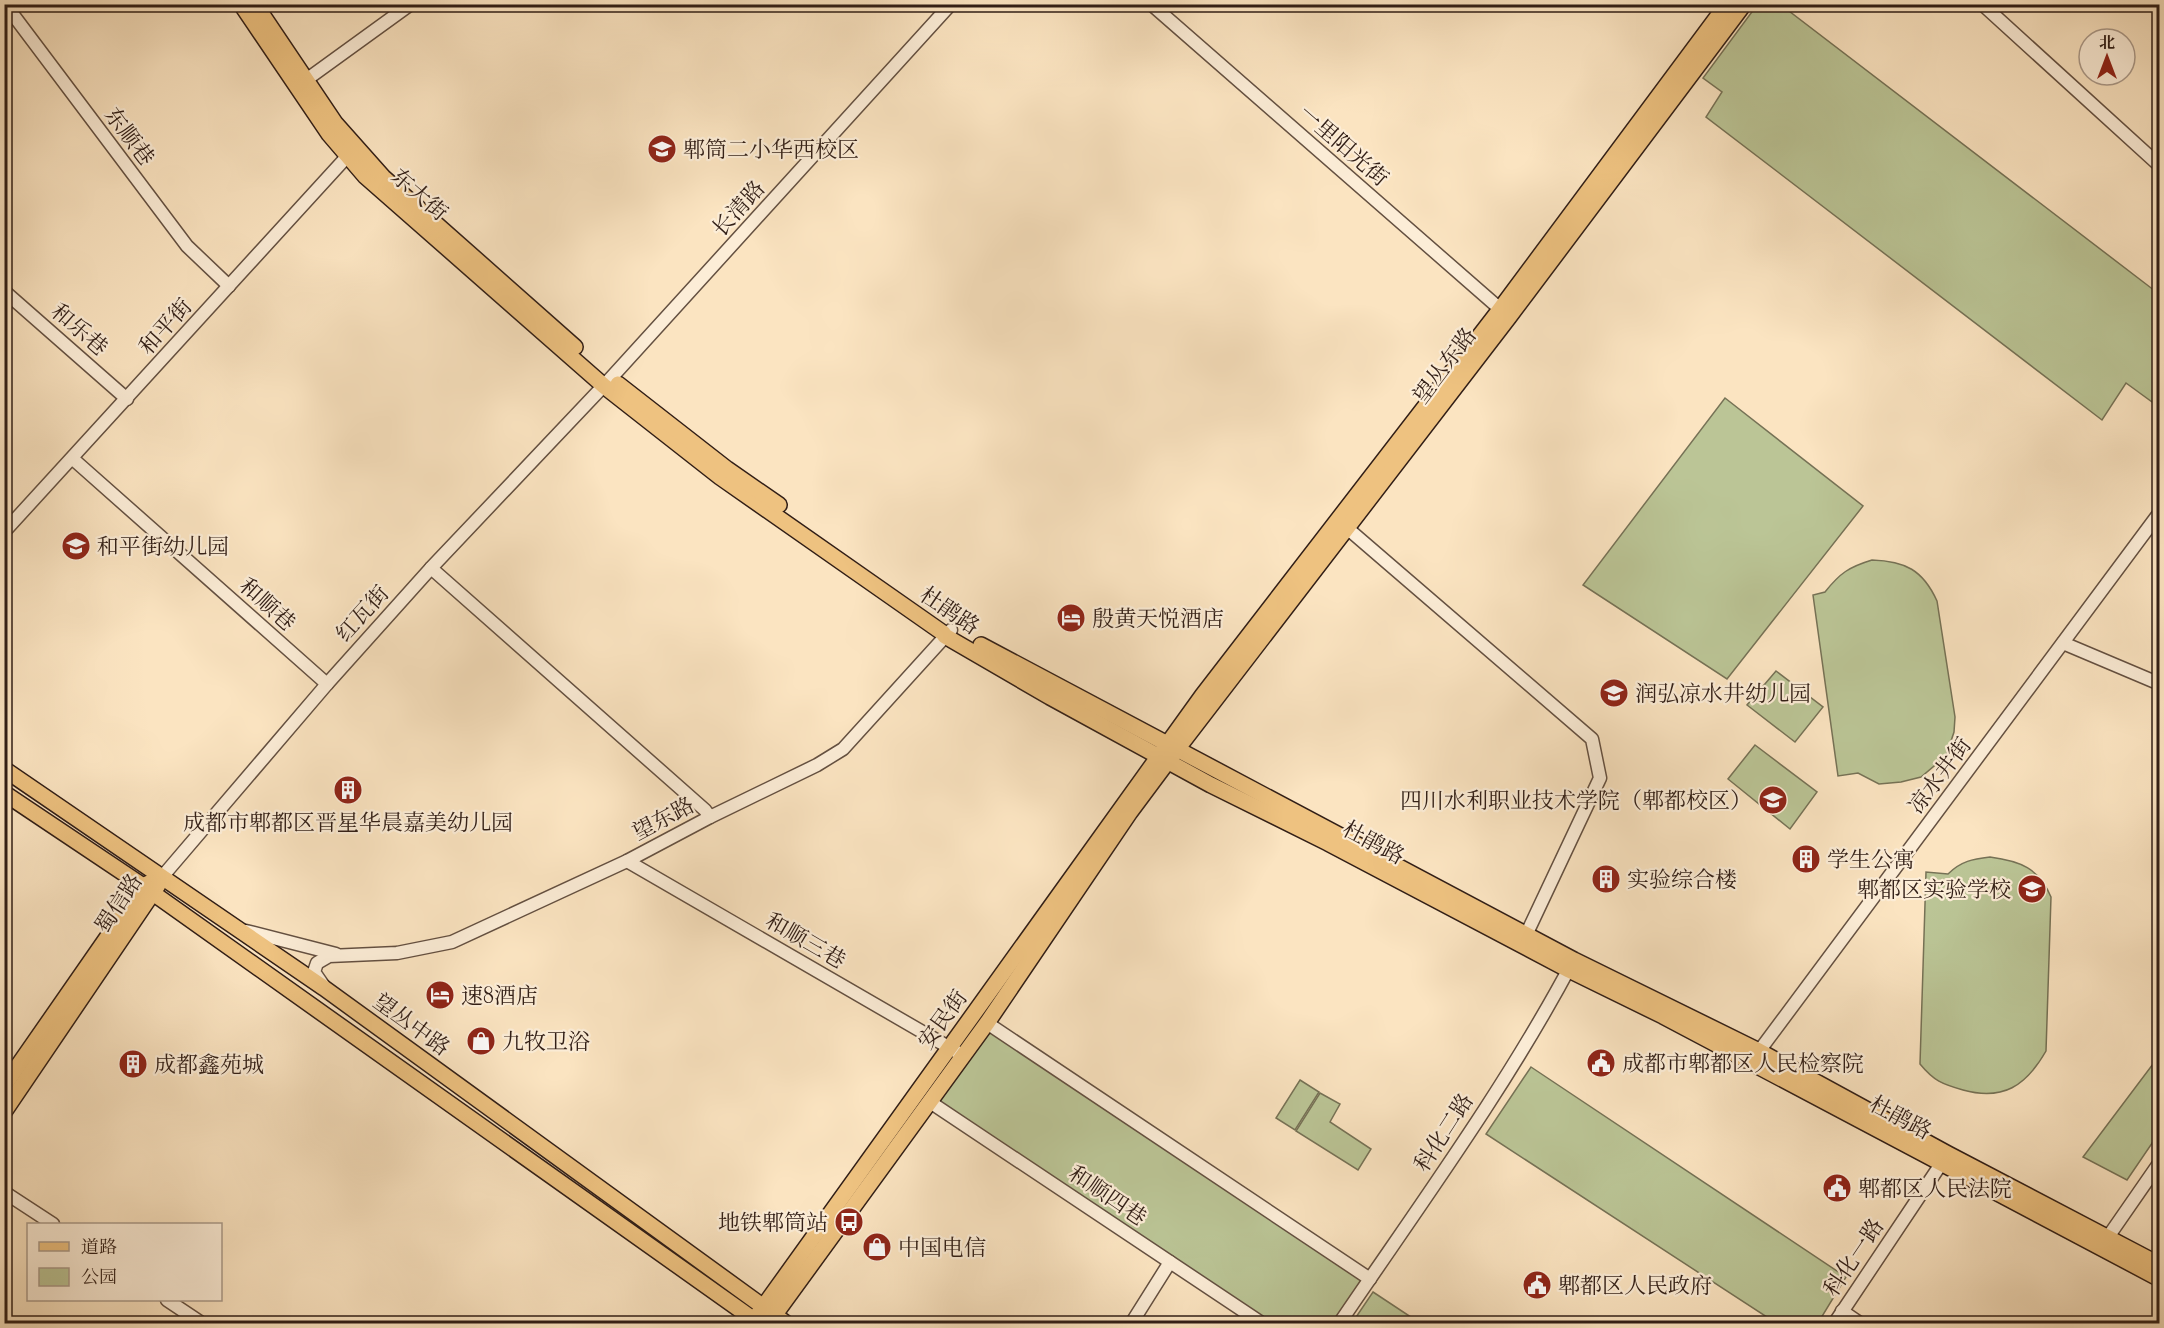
<svg xmlns="http://www.w3.org/2000/svg" width="2164" height="1328" font-family="'Sorts Mill Goudy','Noto Serif SC',serif">
<style>
.green{fill:#bbc596;stroke:#767256;stroke-width:1.5}
.lines{fill:none;stroke-linecap:round;stroke-linejoin:round}
.minor-casing{stroke:#645041;stroke-width:15}
.major-casing{stroke:#311e16;stroke-width:18}
.minor{stroke:#fcedd7;stroke-width:12}
.major{stroke:#eec280;stroke-width:15}
.labels{text-anchor:middle;stroke-width:4.5;stroke-linejoin:round;paint-order:stroke}
.street-label{font-size:22px;fill:#311e16;stroke:#fcedd7}
.poi-label{font-size:22px;fill:#311e16;stroke:#fcedd7;text-anchor:start}
</style>
<rect width="100%" height="100%" fill="#fbe4c1"/>
<filter id="stains"><feTurbulence type="fractalNoise" baseFrequency=".00333" numOctaves="4"/><feColorMatrix values="0 0 0 0 .2 0 0 0 0 .09 0 0 0 0 .02 0 0 0 .5 -.17"/></filter>
<radialGradient id="worn" r=".72"><stop offset=".6" stop-color="#630" stop-opacity="0"/><stop offset="1" stop-color="#630" stop-opacity=".3"/></radialGradient>
<g class="green">
<path d="M1757,5H1781L2159,294V407L2126,383L2102,420L1706,117L1722,92L1703,78Z"/>
<path d="M1725,398L1863,506L1727,679L1583,585Z"/>
<path d="M1872,560C1905,561 1923,570 1937,601L1955,717L1954,732L1946,756L1921,777L1901,782L1879,784L1858,773L1838,776L1813,595L1825,592C1840,573 1849,567 1872,560Z"/>
<path d="M1776,671L1823,707L1795,742L1747,705Z"/>
<path d="M1755,745L1817,792L1790,829L1728,779Z"/>
<path d="M1990,857C2020,861 2039,868 2051,897L2046,1051C2026,1086 2003,1101 1963,1090C1942,1084 1934,1081 1920,1064L1926,872L1948,874C1961,861 1973,859 1990,857Z"/>
<path d="M988,1029L1364,1280L1335,1323H1267L936,1103Z"/>
<path d="M2159,1056V1133L2127,1180L2083,1157Z"/>
<path d="M1531,1067L1846,1277L1818,1323H1776L1486,1134Z"/>
<path d="M1300,1080L1319,1092L1295,1130L1276,1118Z"/>
<path d="M1320,1093L1340,1104L1330,1122L1371,1149L1358,1170L1296,1131Z"/>
<path d="M1373,1292L1420,1323H1352Z"/>
</g>
<g class="lines">
<g class="minor-casing">
<g id="minor">
<path d="M5,4L187,246L229,286"/>
<path d="M1151,4L1507,315"/>
<path d="M1982,4L2160,166"/>
<path d="M306,80L411,4"/>
<path d="M4,291L127,399"/>
<path d="M73,459L327,684"/>
<path d="M1347,528L1592,739L1600,778L1527,933"/>
<path d="M4,532L353,150"/>
<path d="M431,568L705,810L710,817"/>
<path d="M2063,643L2160,684"/>
<path d="M627,861L957,1052"/>
<path d="M162,877L327,684L431,568L611,378L951,4"/>
<path d="M246,931L336,954"/>
<path d="M323,985L314,972L317,963L329,956L397,953L452,942L627,861L710,817L817,765L843,749L951,630"/>
<path d="M987,1023L1370,1279"/>
<path d="M1754,1058L2160,512"/>
<path d="M930,1102L1263,1324"/>
<path d="M4,1192L53,1224"/>
<path d="M2108,1237L2160,1162"/>
<path d="M167,1300L203,1324"/>
<path d="M1842,1311L1861,1324"/>
<path d="M1131,1324L1170,1262"/>
<path d="M1339,1324C1419,1206 1505,1089 1572,963"/>
<path d="M1834,1324L1945,1158"/>
</g>
</g>
<g class="major-casing">
<g id="major">
<path d="M241,4L329,134L365,176L604,386L720,477L943,633L945,636L1050,697L1211,785L1328,843L1569,970L1663,1016L2160,1279"/>
<path d="M255,4L335,123L383,177L575,347"/>
<path d="M618,384L727,469L779,505"/>
<path d="M981,645L1574,960L1759,1051L1948,1154L2160,1265"/>
<path d="M4,769L324,988L787,1324"/>
<path d="M4,793L143,886L760,1324"/>
<path d="M4,1086L143,886L151,882"/>
<path d="M4,1112L158,885"/>
<path d="M751,1324L1202,696L1498,312L1727,4"/>
<path d="M768,1324L987,1023L1130,812L1168,761L1509,317L1744,4"/>
</g>
</g>
<use href="#minor" class="minor"/>
<use href="#major" class="major"/>
</g>
<defs>
<g id="school-disc" transform="scale(1.5)"><circle r="9.5" fill="#8f2418" stroke="#fcedd7"/><path d="M0-5L7-2L0 1L-7-2ZM-4 1L0 2.5L4 1V4Q0 6-4 4Z" fill="#fff"/></g>
<g id="hotel-disc" transform="scale(1.5)"><circle r="9.5" fill="#8f2418" stroke="#fcedd7"/><path d="M-6-4.5h1.5V1H6V5H4.5V3h-9V5H-6ZM-4 0a1.8 1.8 0 1 1 3.6 0ZM.5 0V-2.5h3Q6-2.5 6 0Z" fill="#fff"/></g>
<g id="building-disc" transform="scale(1.5)"><circle r="9.5" fill="#8f2418" stroke="#fcedd7"/><path d="M-4-6H4V6H1V3H-1V6H-4ZM-2.5-4.3h1.7v1.8h-1.7ZM.8-4.3h1.7v1.8H.8ZM-2.5-1h1.7V.8h-1.7ZM.8-1h1.7V.8H.8Z" fill="#fff"/></g>
<g id="shop-disc" transform="scale(1.5)"><circle r="9.5" fill="#8f2418" stroke="#fcedd7"/><path d="M-5-2.5h2.3a2.7 3.5 0 0 1 5.4 0H5L5.5 6h-11ZM-1.5-2.5h3a1.5 2.3 0 0 0-3 0Z" fill="#fff"/></g>
<g id="civic-disc" transform="scale(1.5)"><circle r="9.5" fill="#8f2418" stroke="#fcedd7"/><path d="M-.6-6.5H3V-4.5H.6V-3L4-1V1h2V6H-6V1h2V-1L-.6-3ZM-1.2 2.5V6h2.4V2.5Z" fill="#fff"/></g>
<g id="bus-disc" transform="scale(1.5)"><circle r="9.5" fill="#8f2418" stroke="#fcedd7"/><path d="M-5-6H5V4H4V6H2V4H-2V6H-4V4H-5ZM-3.5-4V0h7V-4ZM-3.5 1.2v1.5H-2V1.2ZM2 1.2v1.5H3.5V1.2Z" fill="#fff"/></g>
</defs>
<g fill-rule="evenodd">
<use href="#school-disc" x="662" y="149"/>
<use href="#school-disc" x="76" y="546"/>
<use href="#hotel-disc" x="1071" y="618"/>
<use href="#school-disc" x="1614" y="693"/>
<use href="#building-disc" x="348" y="790"/>
<use href="#school-disc" x="1773" y="800"/>
<use href="#building-disc" x="1806" y="859"/>
<use href="#building-disc" x="1606" y="879"/>
<use href="#school-disc" x="2032" y="889"/>
<use href="#hotel-disc" x="440" y="995"/>
<use href="#shop-disc" x="481" y="1041"/>
<use href="#civic-disc" x="1601" y="1063"/>
<use href="#building-disc" x="133" y="1064"/>
<use href="#civic-disc" x="1837" y="1188"/>
<use href="#bus-disc" x="849" y="1222"/>
<use href="#shop-disc" x="877" y="1247"/>
<use href="#civic-disc" x="1537" y="1285"/>
</g>
<g class="labels">
<g class="street-label">
<text transform="translate(130 136) rotate(53)" y="8">东顺巷</text>
<text transform="translate(1344 145) rotate(41)" y="8">一里阳光街</text>
<text transform="translate(420 194) rotate(41)" y="8">东大街</text>
<text transform="translate(738 208) rotate(-48)" y="8">长清路</text>
<text transform="translate(165 326) rotate(-48)" y="8">和平街</text>
<text transform="translate(80 329) rotate(41)" y="8">和乐巷</text>
<text transform="translate(1444 365) rotate(-53)" y="8">望丛东路</text>
<text transform="translate(268 604) rotate(42)" y="8">和顺巷</text>
<text transform="translate(950 610) rotate(34)" y="8">杜鹃路</text>
<text transform="translate(362 613) rotate(-48)" y="8">红瓦街</text>
<text transform="translate(1939 775) rotate(-53)" y="8">凉水井街</text>
<text transform="translate(663 818) rotate(-28)" y="8">望东路</text>
<text transform="translate(1374 842) rotate(28)" y="8">杜鹃路</text>
<text transform="translate(118 903) rotate(-57)" y="8">蜀信路</text>
<text transform="translate(806 940) rotate(30)" y="8">和顺三巷</text>
<text transform="translate(942 1019) rotate(-54)" y="8">安民街</text>
<text transform="translate(412 1024) rotate(36)" y="8">望丛中路</text>
<text transform="translate(1901 1117) rotate(28)" y="8">杜鹃路</text>
<text transform="translate(1443 1132) rotate(-57)" y="8">科化二路</text>
<text transform="translate(1108 1195) rotate(34)" y="8">和顺四巷</text>
<text transform="translate(1853 1257) rotate(-56)" y="8">科化一路</text>
</g>
<g class="poi-label">
<text x="683" y="157">郫筒二小华西校区</text>
<text x="97" y="554">和平街幼儿园</text>
<text x="1092" y="626">殷黄天悦酒店</text>
<text x="1635" y="701">润弘凉水井幼儿园</text>
<text x="1752" y="808" text-anchor="end">四川水利职业技术学院（郫都校区）</text>
<text x="348" y="830" text-anchor="middle">成都市郫都区晋星华晨嘉美幼儿园</text>
<text x="1827" y="867">学生公寓</text>
<text x="1627" y="887">实验综合楼</text>
<text x="2011" y="897" text-anchor="end">郫都区实验学校</text>
<text x="461" y="1003">速8酒店</text>
<text x="502" y="1049">九牧卫浴</text>
<text x="1622" y="1071">成都市郫都区人民检察院</text>
<text x="154" y="1072">成都鑫苑城</text>
<text x="1858" y="1196">郫都区人民法院</text>
<text x="828" y="1230" text-anchor="end">地铁郫筒站</text>
<text x="898" y="1255">中国电信</text>
<text x="1558" y="1293">郫都区人民政府</text>
</g>
</g>
<rect width="2164" height="1328" fill="none" stroke="#fbe4c1" stroke-width="24"/>
<rect x="6" y="6" width="2152" height="1316" fill="none" stroke="#311e16" stroke-width="3"/>
<rect x="12" y="12" width="2140" height="1304" fill="none" stroke="#311e16" stroke-width="1.5"/>
<rect x="27" y="1223" width="195" height="78" fill="#fcedd7" stroke="#ab9a8a" stroke-width="1.5"/>
<rect x="39" y="1242" width="30" height="9" fill="#eec280" stroke="#ab9a8a" stroke-width="1.5"/>
<text x="81" y="1253" font-size="18" fill="#311e16">道路</text>
<rect x="39" y="1268" width="30" height="18" fill="#bbc596" stroke="#ab9a8a" stroke-width="1.5"/>
<text x="81" y="1283" font-size="18" fill="#311e16">公园</text>
<g transform="translate(2107 57)"><circle r="28" fill="#fcedd7" stroke="#ab9a8a" stroke-width="1.5"/>
<path d="M0-4.5L10 22L0 15L-10 22Z" fill="#8f2418"/>
<text y="-9" font-size="16" font-weight="bold" text-anchor="middle" fill="#311e16">北</text>
</g>
<rect width="100%" height="100%" filter="url(#stains)"/>
<rect width="100%" height="100%" fill="url(#worn)"/>
</svg>
